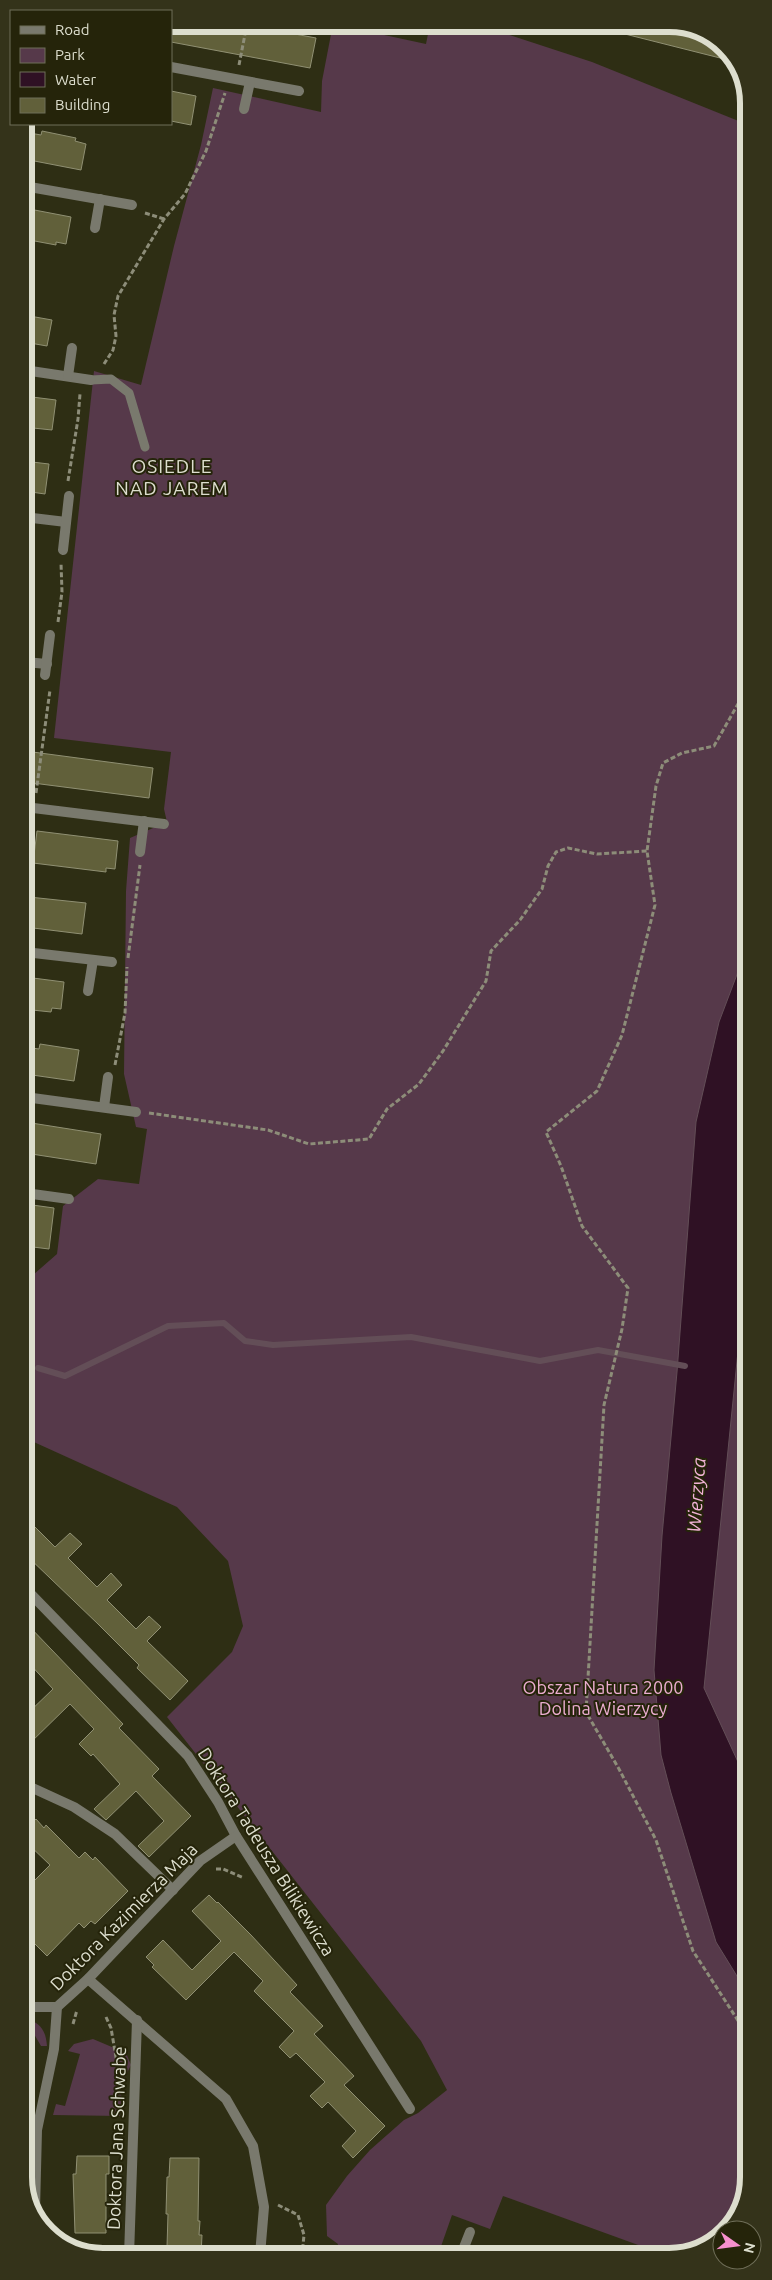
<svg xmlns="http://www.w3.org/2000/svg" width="772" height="2280" font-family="Ubuntu,sans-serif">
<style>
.green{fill:#56394a}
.water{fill:#2f1124;stroke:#634e57}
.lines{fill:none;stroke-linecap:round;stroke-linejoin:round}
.stream{stroke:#634e57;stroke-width:6}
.building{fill:#61603a;stroke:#909073}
.path{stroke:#8d8d79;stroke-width:3;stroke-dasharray:5 2.5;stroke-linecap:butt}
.service{stroke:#79796d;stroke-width:9}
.minor{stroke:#79796d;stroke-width:10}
.labels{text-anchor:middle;stroke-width:4;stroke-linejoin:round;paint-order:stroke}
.park-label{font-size:18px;fill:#ecadd1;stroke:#25240a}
.street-label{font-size:18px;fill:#dddece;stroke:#25240a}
.neighbourhood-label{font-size:19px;letter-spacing:1px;fill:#dddece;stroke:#25240a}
.water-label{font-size:19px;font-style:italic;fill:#f0b1d5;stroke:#25240a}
.rim{fill:none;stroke:#dddece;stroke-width:6}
</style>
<rect width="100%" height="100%" fill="#2e2e14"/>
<g class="green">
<path d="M333,24L426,44L430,24H476L592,62L746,124L748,2177L732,2225L689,2254H663L503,2196L490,2229L452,2215L438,2255H335L338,2244L327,2236L326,2205L347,2176L370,2150L404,2120L418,2113L447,2090L421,2041L167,1717L232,1652L243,1626L228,1561L177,1507L25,1438V1282L57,1254L63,1206L98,1179L139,1184L147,1129L136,1127L124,1074L126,891L130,838L167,822L164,809L171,752L54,738L94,371L141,385L174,246L201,145L213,88L321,112L322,81Z"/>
<path d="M26,2019C41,2022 46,2032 47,2046H41L34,2034L26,2027Z"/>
<path d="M93,2039L126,2053L131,2065L122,2083L120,2116L53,2115L56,2104L65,2106L80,2054L68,2051L74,2044Z"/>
</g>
<path class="water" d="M747,948V1129L743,1191L746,1272L704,1688L744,1775L748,1800V1994L716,1942L671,1793L661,1755L654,1670L662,1536L677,1372L696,1122L719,1022Z"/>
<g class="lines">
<path class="stream" d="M38,1368L65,1376L168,1326L224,1323L245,1341L273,1345L411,1337L540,1361L598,1350L685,1366"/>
</g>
<g class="building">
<path d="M171,24H242L316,38L310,68L171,42Z"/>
<path d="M610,24H674L721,43L732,61L609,30Z"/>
<path d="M171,91L196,96L191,125L171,121Z"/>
<path d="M42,131L76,138L75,141L86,144L81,170L24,159V132L41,135Z"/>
<path d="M24,208L71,217L66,244L56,242V245L24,239Z"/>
<path d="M24,315L52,320L47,346L24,342Z"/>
<path d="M24,396L56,400L52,430L33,428V424L24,423Z"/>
<path d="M32,462L49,464L45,494L24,491V465L31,466Z"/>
<path d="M25,751L153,768L149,798L25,782Z"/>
<path d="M37,831L118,841L115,869L106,868V872L33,863Z"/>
<path d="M29,897L86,903L82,934L25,927Z"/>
<path d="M25,977L64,982L61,1009L52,1008L51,1012L32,1010V1006L25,1005Z"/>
<path d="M40,1044L79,1050L74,1081L25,1074V1047L39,1049Z"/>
<path d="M25,1122L101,1134L96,1164L25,1153Z"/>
<path d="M25,1204L54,1208L49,1249L25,1246Z"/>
<path d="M26,1518L55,1547L70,1533L82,1544L68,1558L97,1587L111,1573L122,1585L107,1600L136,1629L149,1616L161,1627L147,1641L188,1681L170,1700L137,1668L139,1665L98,1624L26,1555Z"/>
<path d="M26,1623L123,1724L119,1728L159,1769L152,1776L191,1816L149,1857L138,1846L164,1821L136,1791L106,1820L94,1809L120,1784L93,1754L91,1756L79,1744L94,1729L70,1704L26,1747V1715L53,1689L26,1660Z"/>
<path d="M36,1819L44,1828L46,1825L79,1858L85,1852L93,1860L95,1857L128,1891L95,1924L91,1921L84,1928L79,1923L47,1956L26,1935V1889L50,1865L26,1842V1829Z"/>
<path d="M209,1895L217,1903L218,1902L251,1935L297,1985L290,1992L323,2026L314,2034L354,2076L344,2085L385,2126L353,2158L342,2146L356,2131L328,2102L322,2108L310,2096L325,2082L296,2053L290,2058L279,2047L294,2031L254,1991L263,1981L234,1952L186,2000L152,1967L154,1965L146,1957L163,1940L192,1970L221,1941L192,1911Z"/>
<path d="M77,2156H109V2174H106V2233H75L73,2174H76Z"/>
<path d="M170,2158H199L198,2221H200L199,2235H202L201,2256H170V2247H167L168,2214H166L167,2177H169Z"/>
</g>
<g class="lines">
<g class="path">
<path d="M239,65L247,24"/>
<path d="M145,213L164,219"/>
<path d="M104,364L113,350L116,336L114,315L118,296L164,219L185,194L206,151L225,93"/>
<path d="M68,481L78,419L80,394"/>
<path d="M58,622L62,592L61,563"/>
<path d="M746,690L714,746L682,753L663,763L656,786L647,851L655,905L622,1035L597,1091L546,1132L561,1166L582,1226L628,1288L622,1329L604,1405L586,1712L619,1769L656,1840L693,1951L748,2036"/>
<path d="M36,793L50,690"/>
<path d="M128,958L140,865"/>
<path d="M115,1065L125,1013L127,967"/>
<path d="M149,1113L268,1130L309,1144L369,1139L387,1109L419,1084L443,1051L486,981L491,951L520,920L542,889L548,866L556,852L568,848L597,854L647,851"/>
<path d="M216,1869H223L244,1878"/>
<path d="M106,2017L111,2028L118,2069"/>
<path d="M73,2024L77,2010"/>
<path d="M278,2205L298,2215L304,2235L302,2255"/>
</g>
<g class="service">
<path d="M529,30L531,24"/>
<path d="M91,380L111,379L129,393L145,447"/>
</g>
<g class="minor">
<path d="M398,25V24"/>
<path d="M171,67L299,91"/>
<path d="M244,109L250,82"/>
<path d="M24,186L132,205"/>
<path d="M95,228L100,199"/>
<path d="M24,370L91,380"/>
<path d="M68,376L72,348"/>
<path d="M24,517L66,522"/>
<path d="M63,550L69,496"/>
<path d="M25,662L47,664"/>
<path d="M45,675L50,635"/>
<path d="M25,807L164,824"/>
<path d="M140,852L144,821"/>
<path d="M25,952L112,962"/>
<path d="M88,991L93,960"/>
<path d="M25,1097L136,1112"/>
<path d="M104,1107L108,1077"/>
<path d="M25,1193L69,1199"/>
<path d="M26,1589L188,1756L218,1802L236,1836L410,2109"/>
<path d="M26,1785L74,1807L115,1834L173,1890"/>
<path d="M88,1979L226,2099L253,2146L264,2207L260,2255"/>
<path d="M26,2007H57"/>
<path d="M35,2210L37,2130L54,2049L57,2007L88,1979L200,1861L236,1836"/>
<path d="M461,2255L470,2232"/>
<path d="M129,2256L137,2020"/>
</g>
</g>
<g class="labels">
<g class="park-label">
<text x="603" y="1694">Obszar Natura 2000<tspan x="603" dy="21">Dolina Wierzycy</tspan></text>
</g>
<g class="street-label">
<text transform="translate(266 1852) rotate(58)" y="6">Doktora Tadeusza Bilikiewicza</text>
<text transform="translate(124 1917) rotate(-45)" y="6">Doktora Kazimierza Maja</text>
<text transform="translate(117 2138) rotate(-88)" y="6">Doktora Jana Schwabe</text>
</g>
<g class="neighbourhood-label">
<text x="172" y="473">OSIEDLE<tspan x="172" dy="22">NAD JAREM</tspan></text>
</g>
<g class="water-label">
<text transform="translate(696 1495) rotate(-86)" y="7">Wierzyca</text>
</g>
</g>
<path d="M0 0H772V2280H0ZM103 32H669A71 71 0 0 1 740 103V2177A71 71 0 0 1 669 2248H103A71 71 0 0 1 32 2177V103A71 71 0 0 1 103 32Z" fill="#34331a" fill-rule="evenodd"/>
<path class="rim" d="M103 32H669A71 71 0 0 1 740 103V2177A71 71 0 0 1 669 2248H103A71 71 0 0 1 32 2177V103A71 71 0 0 1 103 32Z"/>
<rect x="10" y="10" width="162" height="115" fill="#25240a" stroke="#6f6e58"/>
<rect x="20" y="26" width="25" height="8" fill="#79796d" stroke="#6f6e58"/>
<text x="55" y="35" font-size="15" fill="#dddece">Road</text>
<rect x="20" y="48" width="25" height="15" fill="#56394a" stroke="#6f6e58"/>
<text x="55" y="60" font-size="15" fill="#dddece">Park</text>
<rect x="20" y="72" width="25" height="15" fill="#2f1124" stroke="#6f6e58"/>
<text x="55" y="85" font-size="15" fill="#dddece">Water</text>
<rect x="20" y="98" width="25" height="15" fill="#61603a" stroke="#6f6e58"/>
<text x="55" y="110" font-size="15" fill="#dddece">Building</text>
<g transform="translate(737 2245) rotate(104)"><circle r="24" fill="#25240a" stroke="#6f6e58"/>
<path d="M0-4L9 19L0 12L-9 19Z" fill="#f790ce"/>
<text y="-8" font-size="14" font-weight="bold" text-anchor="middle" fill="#dddece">N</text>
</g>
</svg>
